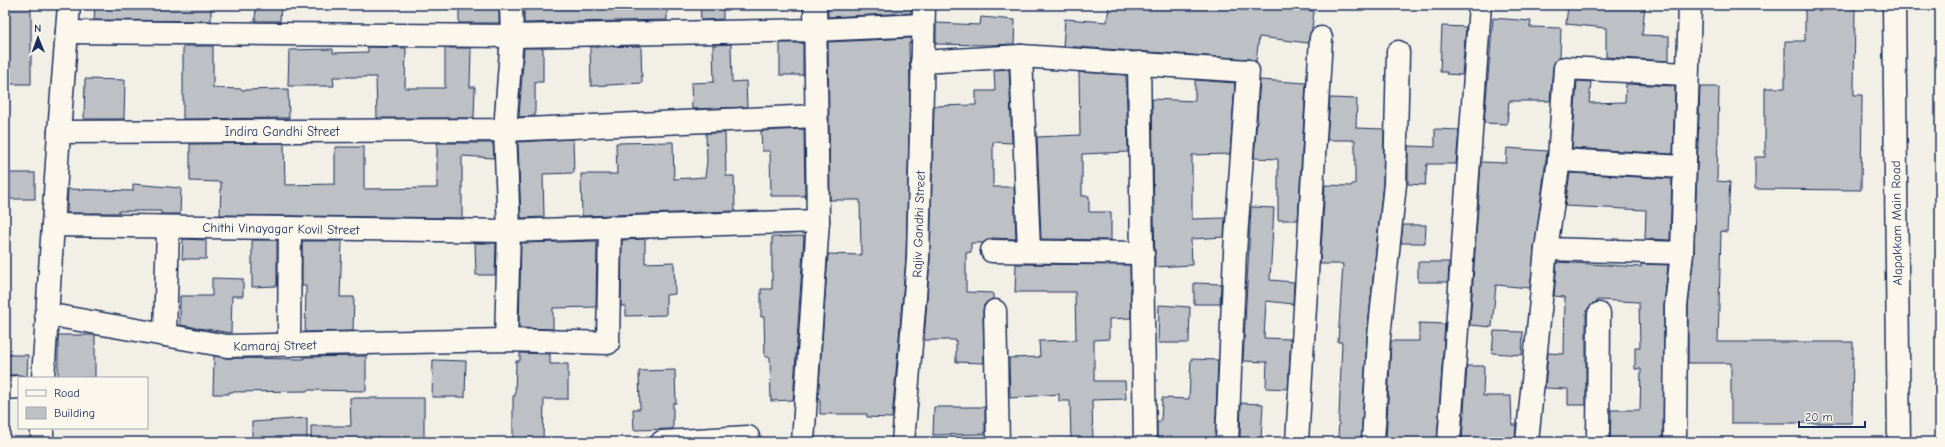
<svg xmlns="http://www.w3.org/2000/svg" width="1945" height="447" font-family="'Comic Neue',sans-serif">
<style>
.building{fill:#bdc0c4;stroke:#1b2f5e}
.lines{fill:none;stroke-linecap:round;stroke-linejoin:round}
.street-casing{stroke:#1b2f5e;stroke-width:25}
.secondary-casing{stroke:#1b2f5e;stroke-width:25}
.street{stroke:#fbf7ec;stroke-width:22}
.secondary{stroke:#fbf7ec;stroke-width:22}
.labels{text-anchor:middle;stroke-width:3.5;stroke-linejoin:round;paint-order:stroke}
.street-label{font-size:13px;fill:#1b2f5e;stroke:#fbf7ec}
</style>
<rect width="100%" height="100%" fill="#f2efe6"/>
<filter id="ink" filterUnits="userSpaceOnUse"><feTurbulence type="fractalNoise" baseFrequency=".025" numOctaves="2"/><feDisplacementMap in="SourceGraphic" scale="8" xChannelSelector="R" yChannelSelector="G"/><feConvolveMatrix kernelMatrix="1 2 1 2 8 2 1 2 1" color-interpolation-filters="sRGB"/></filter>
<g filter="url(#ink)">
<g class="building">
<rect x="5" y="5" width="26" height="79"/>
<path d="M95,5H211V21L94,20Z"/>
<path d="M256,5H281L280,21H255Z"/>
<rect x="459" y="5" width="40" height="18"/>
<path d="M524,5H667V20L524,23Z"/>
<path d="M700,5H723V19L701,20Z"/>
<path d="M828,5H912L911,13L828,17Z"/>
<path d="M1109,5H1283V8L1314,11L1312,29L1308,43L1259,37L1256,62L1249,59L1063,46L1065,19L1107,22Z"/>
<path d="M1568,5H1645L1642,35L1669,36V61L1606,57V28L1566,24Z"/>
<path d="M1805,5H1855L1854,95H1862L1861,190L1755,189V157H1765V88H1785V41H1805Z"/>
<path d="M981,17L1015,20L1014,44L988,45L936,44V23L980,25Z"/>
<path d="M1493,18L1531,21L1530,27L1561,28L1560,57L1555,61L1553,67L1550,101H1509L1507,124L1484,123Z"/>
<path d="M1442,26L1466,27L1462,75L1446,74L1447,72H1440Z"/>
<path d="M911,38V43H909L910,88L906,258L892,418L867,417V414H820V399L818,400L828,254L861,255L860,200H830L828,42Z"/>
<rect x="780" y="43" width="23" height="32"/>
<path d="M731,44L732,82L746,81L747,107L692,109L691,83L714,82L713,45Z"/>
<path d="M183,46H213V88L242,89V90L288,89L289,118L183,119Z"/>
<path d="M641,46L642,83L591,86L590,47Z"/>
<path d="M368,47L406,48L405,88H445V48H471L470,87H475L474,118H377L376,77H333L334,86H288L289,50L333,49V53L368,52Z"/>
<path d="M524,48H543V82H535V116L519,117Z"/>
<path d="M1009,69L1012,143L993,142V187H1014L1016,239L992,238L983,243H971V252L966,253V292L993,293V299L984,305L983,311L984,363L956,362V340H924L930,259L934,106L976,105V91H995L994,70Z"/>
<path d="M1079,72L1126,75L1128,152L1082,154V196H1089V212H1111V240L1041,239L1037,137L1080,135Z"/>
<path d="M85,79L125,80L124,119H84Z"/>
<path d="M1195,80L1235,83L1230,154L1192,155V219L1225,218L1224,237L1191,239L1192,265L1155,267L1152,99L1195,101Z"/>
<path d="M1260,80L1306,83L1298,220H1278V159L1254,158Z"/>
<path d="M1577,81L1591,82L1589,103L1625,102L1626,84L1675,86L1673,154L1572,148Z"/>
<path d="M1700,87H1719L1717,181L1730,182L1727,232L1721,231L1718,342H1853L1852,423H1731V363H1688V307L1694,253Z"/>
<path d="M1330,98L1357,99L1356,128L1384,129L1383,183L1367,336L1361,442L1338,441L1342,342H1338L1343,264H1320L1325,185L1351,186L1352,184H1355V140H1327Z"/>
<path d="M804,129L805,196H771L770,151H762L761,131Z"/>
<path d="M1435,129L1459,130L1456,164H1427L1425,185L1408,184V146L1435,147Z"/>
<path d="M706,133H725L726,176H734L735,211L582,216L581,174H617L616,143L673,142L674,179L705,177L707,161Z"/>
<path d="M573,139L574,173L543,174L544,217L521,218L518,142Z"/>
<path d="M284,143L285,185L335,184V147H364V189L437,188V143H493L494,158L462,156V218L220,215L221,182L190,181V144Z"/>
<path d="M1507,148L1547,151L1530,288L1496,285L1492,327L1470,325L1481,162L1506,163Z"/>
<rect x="5" y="173" width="30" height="26"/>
<path d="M1570,173L1672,179L1670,240L1645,239L1646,210L1565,206Z"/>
<path d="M133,184L181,188L180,214H161V211H119V213H67L68,189L133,191Z"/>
<path d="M1251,207L1274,208L1270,280L1294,282L1293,304L1266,301L1264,338L1291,339L1288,389L1266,388L1267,362L1243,361Z"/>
<path d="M1403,225H1426L1425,243H1401Z"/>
<path d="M804,236L793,400L771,401L770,357H765L764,317H761V289H772V237Z"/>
<path d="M183,239L206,240V259H182Z"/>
<path d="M645,239V263L674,262L675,294L666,295V315L626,316V306H621L622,240Z"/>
<path d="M252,240H277V286L252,287Z"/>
<path d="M302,241H342L340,297H354L353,331L305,332L306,286H302Z"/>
<path d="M597,241L596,307L553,308V329L519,328L521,243Z"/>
<path d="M475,243H496L495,275H476Z"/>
<path d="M1418,262H1449L1448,282H1418Z"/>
<path d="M1557,262L1641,267V264L1668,265L1664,306L1663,442H1610L1611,410H1640L1641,369H1635V347H1640L1639,302L1597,300V302L1593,303L1588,308L1586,314V405H1568V389L1545,388L1548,353L1564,354L1565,297L1554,296Z"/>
<path d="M1016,264L1130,265L1131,318L1109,319V339L1094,340V381H1125L1126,399L1092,400L1093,442H1071L1070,401H1059V394L1010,398L1009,358L1040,357L1039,341L1076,340L1075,292H1015Z"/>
<path d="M212,278L243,279V296H232L231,333L180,325V296H212Z"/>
<path d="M1194,283L1221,284L1220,304H1194Z"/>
<path d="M1159,305L1190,307L1189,343H1158Z"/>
<path d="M1419,323L1445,324L1437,441L1409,440V442H1386L1391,341H1419Z"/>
<path d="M1494,331L1523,332L1522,355L1492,353Z"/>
<rect x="58" y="335" width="37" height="43"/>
<path d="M520,353L550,354V364H568V399H544L543,442H513V396H515L516,361H520Z"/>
<path d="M5,355H28L27,378L18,375H5Z"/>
<path d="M214,356L227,358L304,359V357L366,356V391L307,390V391L229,392V394H213Z"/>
<path d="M1191,359L1218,360L1215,442H1157V422H1161L1162,398L1189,399Z"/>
<path d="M433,360L466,361L465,397H432Z"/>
<path d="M1467,366H1484L1483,396H1511L1512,425H1516L1515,442H1462Z"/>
<path d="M675,370L676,403H673V429L634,430L633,409H640L639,371Z"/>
<path d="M350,398H424V442H311V426H351Z"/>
<path d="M1241,403L1263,404L1261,440L1240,439Z"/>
<path d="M934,407H985V434L933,435Z"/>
<path d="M307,418V442H252V422Z"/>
</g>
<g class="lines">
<g class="street-casing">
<g id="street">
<path d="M67,32L512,36L815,30L923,25"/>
<path d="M1021,56L1029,250"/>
<path d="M922,62L1021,56L1248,71L1235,252L1227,442"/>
<path d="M1139,63L1145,442"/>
<path d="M59,132L505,130L816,116"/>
<path d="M1559,160L1684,167"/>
<path d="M53,225L509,231L818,221"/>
<path d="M1546,249L1682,253"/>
<path d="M992,251L1143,253"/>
<path d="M995,311L998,442"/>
<path d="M46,314L227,346L506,340L608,343L610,227"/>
<path d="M165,335L168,227"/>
<path d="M506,340L509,231L505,130L512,36L511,5"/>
<path d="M289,345L290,228"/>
<path d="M5,388L19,387"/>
<path d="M662,442L748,437"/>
<path d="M803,442L818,221L815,5"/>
<path d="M903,442L918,259L924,5"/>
<path d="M1297,442L1321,38"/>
<path d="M1373,442L1379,337L1395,184L1398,52"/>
<path d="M1449,442L1480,5"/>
<path d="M1527,442L1546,249L1559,160L1565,68L1687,74"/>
<path d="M1598,442L1599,314"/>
<path d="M1675,442L1676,306L1682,253L1690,5"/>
</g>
</g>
<g class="secondary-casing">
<g id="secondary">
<path d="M1894,5L1899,442"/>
<path d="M43,378L59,132L69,5"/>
<path d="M42,442V428"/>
</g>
</g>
<use href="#street" class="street"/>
<use href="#secondary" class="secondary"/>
</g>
</g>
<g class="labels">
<g class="street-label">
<text x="282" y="136">Indira Gandhi Street</text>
<text transform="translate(1896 223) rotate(-91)" y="5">Alapakkam Main Road</text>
<text transform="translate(918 224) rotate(-88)" y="5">Rajiv Gandhi Street</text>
<text transform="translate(281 228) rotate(1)" y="5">Chithi Vinayagar Kovil Street</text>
<text transform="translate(275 345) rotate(-1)" y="5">Kamaraj Street</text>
</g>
</g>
<rect width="1945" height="447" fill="none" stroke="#fbf7ec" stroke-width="20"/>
<rect x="10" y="10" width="1925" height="427" fill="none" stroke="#1b2f5e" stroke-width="1.5" filter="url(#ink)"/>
<rect x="18" y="377" width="130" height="52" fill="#fbf7ec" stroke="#a1a7b3"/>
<rect x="26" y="390" width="20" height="6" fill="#fbf7ec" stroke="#a1a7b3"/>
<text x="54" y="397" font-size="12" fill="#1b2f5e">Road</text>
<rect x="26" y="407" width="20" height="12" fill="#bdc0c4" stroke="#a1a7b3"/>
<text x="54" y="417" font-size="12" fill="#1b2f5e">Building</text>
<g transform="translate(38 38) rotate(359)" stroke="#fbf7ec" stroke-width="3" paint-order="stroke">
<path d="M0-3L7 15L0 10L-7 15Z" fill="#1b2f5e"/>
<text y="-6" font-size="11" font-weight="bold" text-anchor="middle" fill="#1b2f5e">N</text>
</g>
<path d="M1799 421v6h66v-6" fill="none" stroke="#1b2f5e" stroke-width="2"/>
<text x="1805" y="421" font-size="12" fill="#1b2f5e" stroke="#fbf7ec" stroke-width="3" paint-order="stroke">20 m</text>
</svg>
